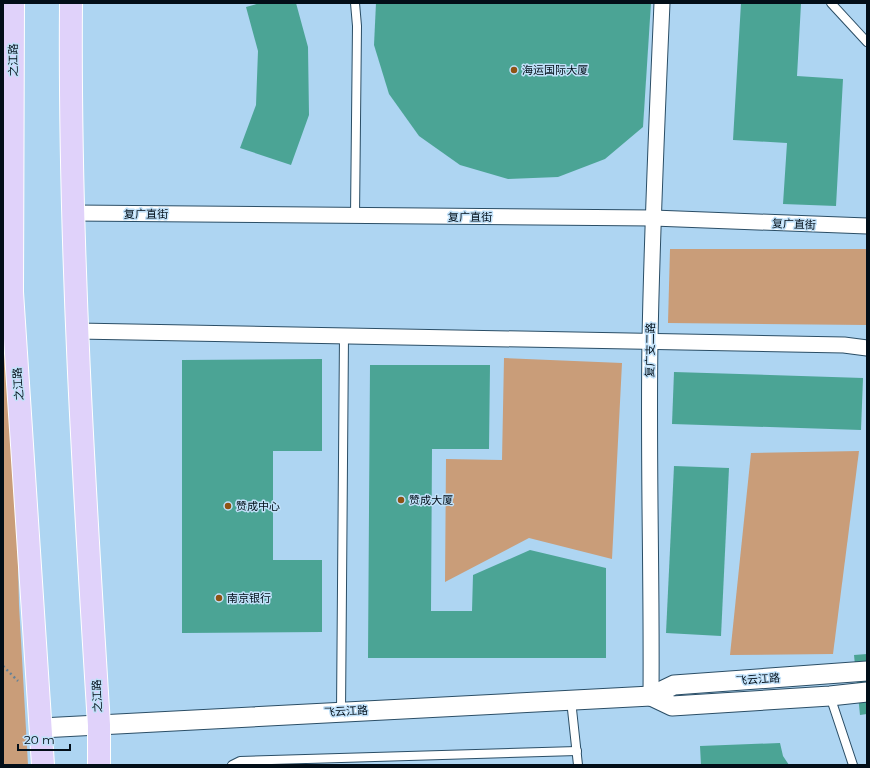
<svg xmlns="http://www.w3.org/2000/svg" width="870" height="768" font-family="Montserrat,'Noto Sans SC',sans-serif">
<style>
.green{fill:#c99d79}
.building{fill:#4ba495}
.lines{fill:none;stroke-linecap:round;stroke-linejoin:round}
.service-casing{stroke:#2b4e66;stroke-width:10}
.minor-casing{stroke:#2b4e66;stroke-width:17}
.tertiary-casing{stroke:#2b4e66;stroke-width:21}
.primary-casing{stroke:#fff;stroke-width:24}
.path{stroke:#668297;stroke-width:2.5;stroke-dasharray:2 3;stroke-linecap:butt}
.service{stroke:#fff;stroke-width:8}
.minor{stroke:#fff;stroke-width:15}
.tertiary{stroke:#fff;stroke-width:19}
.primary{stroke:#e0d2fa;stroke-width:22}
.poi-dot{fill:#8f5314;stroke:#c1e1f9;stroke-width:1.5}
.labels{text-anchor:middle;stroke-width:3;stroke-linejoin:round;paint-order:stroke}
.street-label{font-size:11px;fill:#020e18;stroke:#c1e1f9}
.poi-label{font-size:11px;fill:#020e18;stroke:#c1e1f9;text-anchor:start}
</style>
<rect width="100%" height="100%" fill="#aed5f2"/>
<g class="green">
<path d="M3,3H4L19,605L28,765H3Z"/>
<path d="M670,249H867V325L668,323Z"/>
<path d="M504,358L622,363L612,559L529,538L445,582L446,459L502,460Z"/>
<path d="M859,451L833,654L730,655L751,453Z"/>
</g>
<g class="building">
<path d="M260,3H296L308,47L309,115L291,165L240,148L256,105L258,51L246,7Z"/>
<path d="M376,3H651L643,127L605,159L558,177L508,179L460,165L419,136L389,94L374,45Z"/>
<path d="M741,3L801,4L797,76L843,79L836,206L783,204L787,143L733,140Z"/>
<path d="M322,359V451H273V560H322V632L182,633V360Z"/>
<path d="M370,365H490L489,449H432L431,611H472L473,575L530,550L606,568V658H368Z"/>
<path d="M674,372L863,378L861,430L672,424Z"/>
<path d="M674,466L729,468L721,636L666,633Z"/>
<path d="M867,654V714L860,715L854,655Z"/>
<path d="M780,743L783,756L789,765H701L700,746Z"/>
</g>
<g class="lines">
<g class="service-casing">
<g id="service">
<path d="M831,3L867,42"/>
<path d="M355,216L357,26L355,3"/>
<path d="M830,696L853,765"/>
<path d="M571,700L578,765"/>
<path d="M341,712L344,335"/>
<path d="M232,765L240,761L577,751"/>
</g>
</g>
<g class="minor-casing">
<g id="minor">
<path d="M73,213L653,218L867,226"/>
<path d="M77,331L844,345L867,348"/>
<path d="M651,696C652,578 648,459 650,341C652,228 657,116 662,3"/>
</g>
</g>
<g class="tertiary-casing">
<g id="tertiary">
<path d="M651,696L672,706L830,696L867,692"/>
<path d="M41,728L651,696L674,685L867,671"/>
</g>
</g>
<g class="primary-casing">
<g id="primary">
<path d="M13,3L12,292L43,765"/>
<path d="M71,3C69,244 84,485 99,725V765"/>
</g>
</g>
<path class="path" d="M3,666L18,681"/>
<use href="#service" class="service"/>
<use href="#minor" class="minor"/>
<use href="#tertiary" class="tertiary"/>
<use href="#primary" class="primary"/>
</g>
<g class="poi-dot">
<circle cx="514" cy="70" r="4"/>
<circle cx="401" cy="500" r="4"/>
<circle cx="228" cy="506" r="4"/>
<circle cx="219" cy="598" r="4"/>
</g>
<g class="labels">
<g class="street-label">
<text transform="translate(13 60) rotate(-90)" y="4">之江路</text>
<text x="146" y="218">复广直街</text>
<text x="470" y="221">复广直街</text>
<text transform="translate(794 224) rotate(2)" y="4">复广直街</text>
<text transform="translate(650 350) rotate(-89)" y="4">复广支二路</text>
<text transform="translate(18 384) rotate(-94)" y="4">之江路</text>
<text transform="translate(758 679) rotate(-4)" y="4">飞云江路</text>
<text transform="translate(97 696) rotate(-93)" y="4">之江路</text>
<text transform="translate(346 711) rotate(-3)" y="4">飞云江路</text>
</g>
<g class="poi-label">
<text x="522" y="74">海运国际大厦</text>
<text x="409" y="504">赞成大厦</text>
<text x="236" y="510">赞成中心</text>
<text x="227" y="602">南京银行</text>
</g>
</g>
<rect width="870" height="768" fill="none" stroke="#020e18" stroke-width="8"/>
<path d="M18 744v6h52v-6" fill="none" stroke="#020e18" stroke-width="2"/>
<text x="24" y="744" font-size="12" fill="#020e18" stroke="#c1e1f9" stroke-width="3" paint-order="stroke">20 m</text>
</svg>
